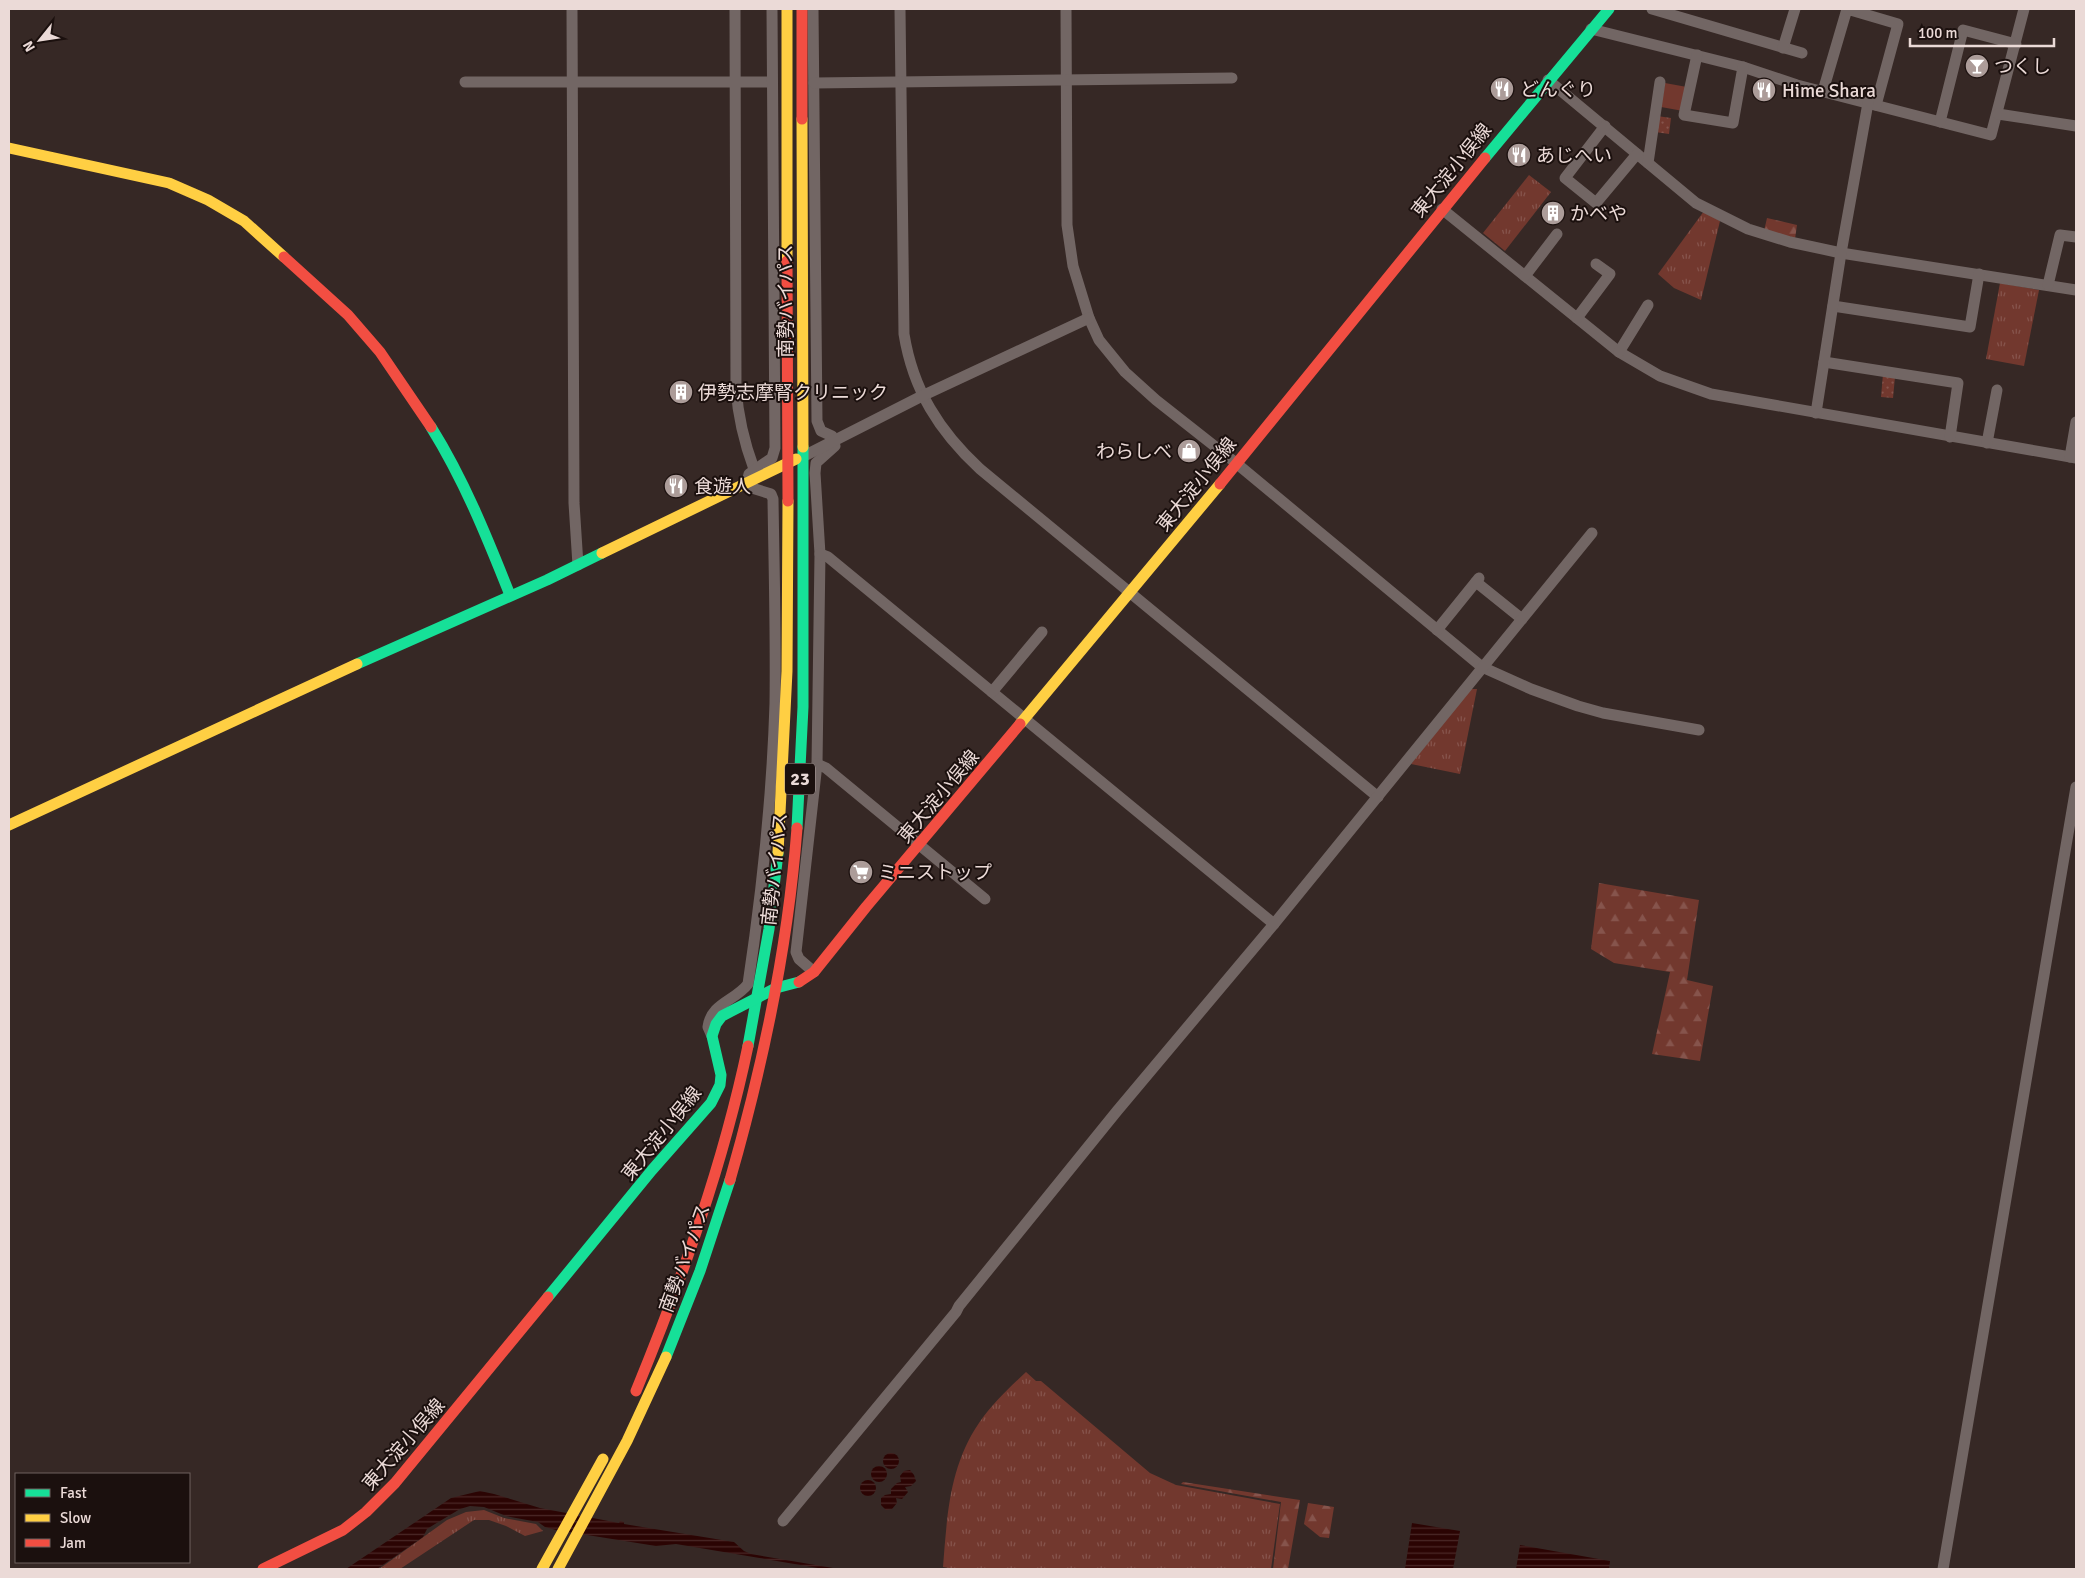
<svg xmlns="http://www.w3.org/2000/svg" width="2085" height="1578" font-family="Signika,'Noto Sans JP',sans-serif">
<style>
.grass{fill:url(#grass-tufts)}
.forest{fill:url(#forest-firs)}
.park{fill:url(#park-dots)}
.garden{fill:#72382e}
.water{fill:url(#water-rules)}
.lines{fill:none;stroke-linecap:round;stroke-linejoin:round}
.street{stroke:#726664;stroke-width:11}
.fast{stroke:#16e098;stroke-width:11}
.slow{stroke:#ffcf43;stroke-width:11}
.jam{stroke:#f24e42;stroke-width:11}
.labels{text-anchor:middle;stroke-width:4;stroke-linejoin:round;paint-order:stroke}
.shield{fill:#1b100e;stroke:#ad9d9b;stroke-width:1}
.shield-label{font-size:18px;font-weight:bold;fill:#ebdad7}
.poi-label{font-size:19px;fill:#ebdad7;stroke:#1b100e;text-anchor:start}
.street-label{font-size:19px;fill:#ebdad7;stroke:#1b100e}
</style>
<defs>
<pattern id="grass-tufts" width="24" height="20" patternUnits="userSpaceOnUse" patternTransform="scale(1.25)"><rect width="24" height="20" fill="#72382e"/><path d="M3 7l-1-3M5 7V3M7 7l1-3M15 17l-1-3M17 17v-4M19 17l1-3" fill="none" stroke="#86544c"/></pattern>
<pattern id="forest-firs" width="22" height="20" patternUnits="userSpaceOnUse" patternTransform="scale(1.25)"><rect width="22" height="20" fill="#72382e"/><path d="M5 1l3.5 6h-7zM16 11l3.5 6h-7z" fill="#86544c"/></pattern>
<pattern id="park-dots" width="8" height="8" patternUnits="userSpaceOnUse" patternTransform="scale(1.25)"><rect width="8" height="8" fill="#72382e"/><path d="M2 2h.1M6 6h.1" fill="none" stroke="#86544c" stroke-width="1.8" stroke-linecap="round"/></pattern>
<pattern id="water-rules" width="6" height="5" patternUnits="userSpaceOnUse" patternTransform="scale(1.25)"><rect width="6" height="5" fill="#2b0403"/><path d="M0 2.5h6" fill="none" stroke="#4a2827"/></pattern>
</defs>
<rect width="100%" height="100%" fill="#362825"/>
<g class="grass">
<path d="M1529,175L1551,192L1505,251L1483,233Z"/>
<path d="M1704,211L1720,221L1701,300L1674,288L1658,274Z"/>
<path d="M2000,283L2039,290L2024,366L1986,359Z"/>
<path d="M1470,689H1477L1460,774L1411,764Z"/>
<path d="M1026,1372L1036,1381H1041L1150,1473L1176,1485L1280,1504L1271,1569H954L943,1567C947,1517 949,1467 979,1423C992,1404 1009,1388 1026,1372Z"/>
<path d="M484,1510L504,1518L536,1524L543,1531L525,1536L506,1526L489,1520H474L400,1569H379L447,1520L466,1512Z"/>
</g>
<g class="forest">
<path d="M1767,218L1797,225L1795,239L1764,231Z"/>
<path d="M1599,883L1699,900L1687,980L1713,986L1700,1061L1652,1054L1670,972L1614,963L1591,949Z"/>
<path d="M1183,1482L1300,1500L1288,1569H1273L1281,1502L1181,1484Z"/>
<path d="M1308,1503L1334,1507L1329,1538L1320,1537L1304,1524Z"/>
</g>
<g class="park">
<path d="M1657,116L1671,118L1669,134L1655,132Z"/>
<path d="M1883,374L1895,377L1893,398L1881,397Z"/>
</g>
<path class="garden" d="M1665,83L1687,87L1683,111L1661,107Z"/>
<g class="water">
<circle cx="891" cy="1461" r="8"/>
<circle cx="879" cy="1474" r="8"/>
<path d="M910,1470L914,1475L916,1481L911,1486L905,1487L908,1492L902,1499L896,1498L897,1503L892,1509L886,1510L881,1505V1498L885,1495L891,1494V1489L897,1483L901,1482L900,1476L904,1471Z"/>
<circle cx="868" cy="1488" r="8"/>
<path d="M480,1491L494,1494L540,1508L619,1523L620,1521L624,1522V1524L734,1542L744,1551L751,1554L839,1569H824L676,1544L656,1546L556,1530L545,1527L538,1522L506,1516L484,1507L470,1506L460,1509L435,1524L427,1529L423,1537L377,1569H346L451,1498Z"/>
<path d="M1412,1523L1460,1531L1453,1569H1405Z"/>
<path d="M1520,1545L1610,1561L1609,1569H1516Z"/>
</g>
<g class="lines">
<g class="street">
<path d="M572,9L574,503L578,565"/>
<path d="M735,9L736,388C738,417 744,442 754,469"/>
<path d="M813,9L817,421L821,431L832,436L835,446L816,463L815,473L820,554L817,764L796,952L799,959L814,972"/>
<path d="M900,9L904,334C913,390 939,431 980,469L1378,797"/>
<path d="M1066,9L1067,225L1073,266L1089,318L1099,340L1125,372L1156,400L1236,463L1482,667L1531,689L1578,706L1603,713L1699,730"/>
<path d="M1652,9L1802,53"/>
<path d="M1591,29L1743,67L1797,85L1991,135L2024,9"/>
<path d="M1783,48L1795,9"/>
<path d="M1697,55L1684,115L1733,123L1743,67"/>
<path d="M1548,80L1696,203L1748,229L1790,242L1841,253L2076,290"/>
<path d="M465,82H772"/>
<path d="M814,83L1232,78"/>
<path d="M1823,91L1847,9L1898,24L1876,105"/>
<path d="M1998,114L2076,126"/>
<path d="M1940,122L1963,30L2016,44"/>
<path d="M1605,126L1565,178L1596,203L1637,154"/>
<path d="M1648,163L1660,82"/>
<path d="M1442,209L1619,352L1660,376L1711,394L2076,458"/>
<path d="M1525,276L1557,234"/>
<path d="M2048,285L2060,235L2076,237"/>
<path d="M1833,306L1970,327L1979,274"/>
<path d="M1577,318L1610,274L1596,264"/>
<path d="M1619,352L1648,305"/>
<path d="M1824,362L1958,383L1950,437"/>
<path d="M1816,413L1841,253L1868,103"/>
<path d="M1987,443L1997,390"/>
<path d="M804,456L922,396L1089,318"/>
<path d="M2070,457L2076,422"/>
<path d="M820,554L828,557L1274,924"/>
<path d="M1476,582L1522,619"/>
<path d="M1437,630L1479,578"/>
<path d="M992,692L1042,632"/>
<path d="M817,764L826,768L985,899"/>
<path d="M712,1036L708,1027C711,1003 735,1001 748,984C762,891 772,798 775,704C776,636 774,567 773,499L771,494L752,488L747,483L749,474L772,458L775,448L772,9"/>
<path d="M783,1521L956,1312L959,1306L1117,1111L1274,924L1592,533"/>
<path d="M1943,1569L2076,787"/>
</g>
<g class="fast">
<path d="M1485,158L1609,9"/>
<path d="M431,427C464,480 487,537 510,595"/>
<path d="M357,664L547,580L602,553"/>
<path d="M797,828L803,707V447"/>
<path d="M748,1046L769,929L778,853"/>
<path d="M548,1297L652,1170L711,1103L720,1085L721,1075L712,1036L716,1024L722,1016L776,988L799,982"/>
<path d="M666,1357L700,1271L730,1180"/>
</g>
<g class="slow">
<path d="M802,119L803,447"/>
<path d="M9,148L169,183L208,200L244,221L284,257"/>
<path d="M787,261V9"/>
<path d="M602,553L796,459"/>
<path d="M1020,724L1220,484"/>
<path d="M9,825L357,664"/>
<path d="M778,853L787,671L788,501"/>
<path d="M542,1569L603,1459"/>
<path d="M558,1569L627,1441L666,1357"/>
</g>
<g class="jam">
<path d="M802,9V119"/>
<path d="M284,257L348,315L380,352L431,427"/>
<path d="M787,261L788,501"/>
<path d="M1220,484L1485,158"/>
<path d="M799,982L814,972L866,907L1020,724"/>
<path d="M730,1180C763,1065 788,948 797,828"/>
<path d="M636,1391C682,1279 723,1165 748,1046"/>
<path d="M263,1569L343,1530L366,1512L395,1483L548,1297"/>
</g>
</g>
<defs>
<g id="bar-disc" transform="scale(1.25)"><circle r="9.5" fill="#ac9c99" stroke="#1b100e"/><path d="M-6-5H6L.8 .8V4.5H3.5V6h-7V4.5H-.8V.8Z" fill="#fff"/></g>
<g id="restaurant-disc" transform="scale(1.25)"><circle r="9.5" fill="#ac9c99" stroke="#1b100e"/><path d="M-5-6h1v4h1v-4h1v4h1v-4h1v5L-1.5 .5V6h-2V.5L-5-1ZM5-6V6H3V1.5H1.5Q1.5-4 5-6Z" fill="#fff"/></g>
<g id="building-disc" transform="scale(1.25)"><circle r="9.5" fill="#ac9c99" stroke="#1b100e"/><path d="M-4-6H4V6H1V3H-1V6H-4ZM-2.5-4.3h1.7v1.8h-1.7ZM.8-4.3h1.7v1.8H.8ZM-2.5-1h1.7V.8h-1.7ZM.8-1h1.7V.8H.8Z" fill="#fff"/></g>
<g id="shop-disc" transform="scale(1.25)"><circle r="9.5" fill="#ac9c99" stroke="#1b100e"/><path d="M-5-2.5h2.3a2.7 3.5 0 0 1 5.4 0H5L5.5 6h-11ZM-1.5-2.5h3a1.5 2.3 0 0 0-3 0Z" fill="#fff"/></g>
<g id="supermarket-disc" transform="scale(1.25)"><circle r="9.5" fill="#ac9c99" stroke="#1b100e"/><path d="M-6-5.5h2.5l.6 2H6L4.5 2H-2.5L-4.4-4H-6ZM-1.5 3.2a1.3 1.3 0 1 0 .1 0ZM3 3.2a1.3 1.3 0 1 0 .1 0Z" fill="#fff"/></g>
</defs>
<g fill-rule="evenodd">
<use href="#bar-disc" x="1977" y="66"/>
<use href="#restaurant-disc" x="1502" y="89"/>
<use href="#restaurant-disc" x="1764" y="90"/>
<use href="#restaurant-disc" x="1519" y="155"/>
<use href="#building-disc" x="1553" y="213"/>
<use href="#building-disc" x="681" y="392"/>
<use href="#shop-disc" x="1189" y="451"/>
<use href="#restaurant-disc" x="676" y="486"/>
<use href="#supermarket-disc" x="861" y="872"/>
</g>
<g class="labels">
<rect class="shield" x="785" y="763.5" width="30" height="31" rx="4"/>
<g class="shield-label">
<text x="800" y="785">23</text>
</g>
<g class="poi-label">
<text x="1994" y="73">つくし</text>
<text x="1520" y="96">どんぐり</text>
<text x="1782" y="97">Hime Shara</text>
<text x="1536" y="162">あじへい</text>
<text x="1570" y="220">かべや</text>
<text x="698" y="399">伊勢志摩腎クリニック</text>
<text x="1172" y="458" text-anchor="end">わらしべ</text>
<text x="694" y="493">食遊人</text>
<text x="878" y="879">ミニストップ</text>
</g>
<g class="street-label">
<text transform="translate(1451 170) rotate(-51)" y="7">東大淀小俣線</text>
<text transform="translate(785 301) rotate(-90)" y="7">南勢バイパス</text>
<text transform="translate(1196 484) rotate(-51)" y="7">東大淀小俣線</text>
<text transform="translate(938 796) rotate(-50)" y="7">東大淀小俣線</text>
<text transform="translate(774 869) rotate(-84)" y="7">南勢バイパス</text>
<text transform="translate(661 1133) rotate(-51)" y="7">東大淀小俣線</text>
<text transform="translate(684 1258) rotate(-70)" y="7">南勢バイパス</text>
<text transform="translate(403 1444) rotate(-49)" y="7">東大淀小俣線</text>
</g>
</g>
<rect width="2085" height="1578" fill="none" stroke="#ebdad7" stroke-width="20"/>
<rect x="15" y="1473" width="175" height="90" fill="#1b100e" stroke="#6e615e"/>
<rect x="25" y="1489" width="25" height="8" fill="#16e098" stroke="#6e615e"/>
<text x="60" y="1498" font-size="15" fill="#ebdad7">Fast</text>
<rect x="25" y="1514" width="25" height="8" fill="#ffcf43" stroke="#6e615e"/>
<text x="60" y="1523" font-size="15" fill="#ebdad7">Slow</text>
<rect x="25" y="1539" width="25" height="8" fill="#f24e42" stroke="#6e615e"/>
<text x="60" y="1548" font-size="15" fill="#ebdad7">Jam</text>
<g transform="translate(40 40) rotate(240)" stroke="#1b100e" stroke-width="4" paint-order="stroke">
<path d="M0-4L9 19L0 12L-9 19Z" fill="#ebdad7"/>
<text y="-8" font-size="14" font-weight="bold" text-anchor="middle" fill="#ebdad7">N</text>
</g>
<path d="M1910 38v8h144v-8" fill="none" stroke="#ebdad7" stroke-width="2.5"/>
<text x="1918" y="38" font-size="15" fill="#ebdad7" stroke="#1b100e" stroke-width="4" paint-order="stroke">100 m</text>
</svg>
